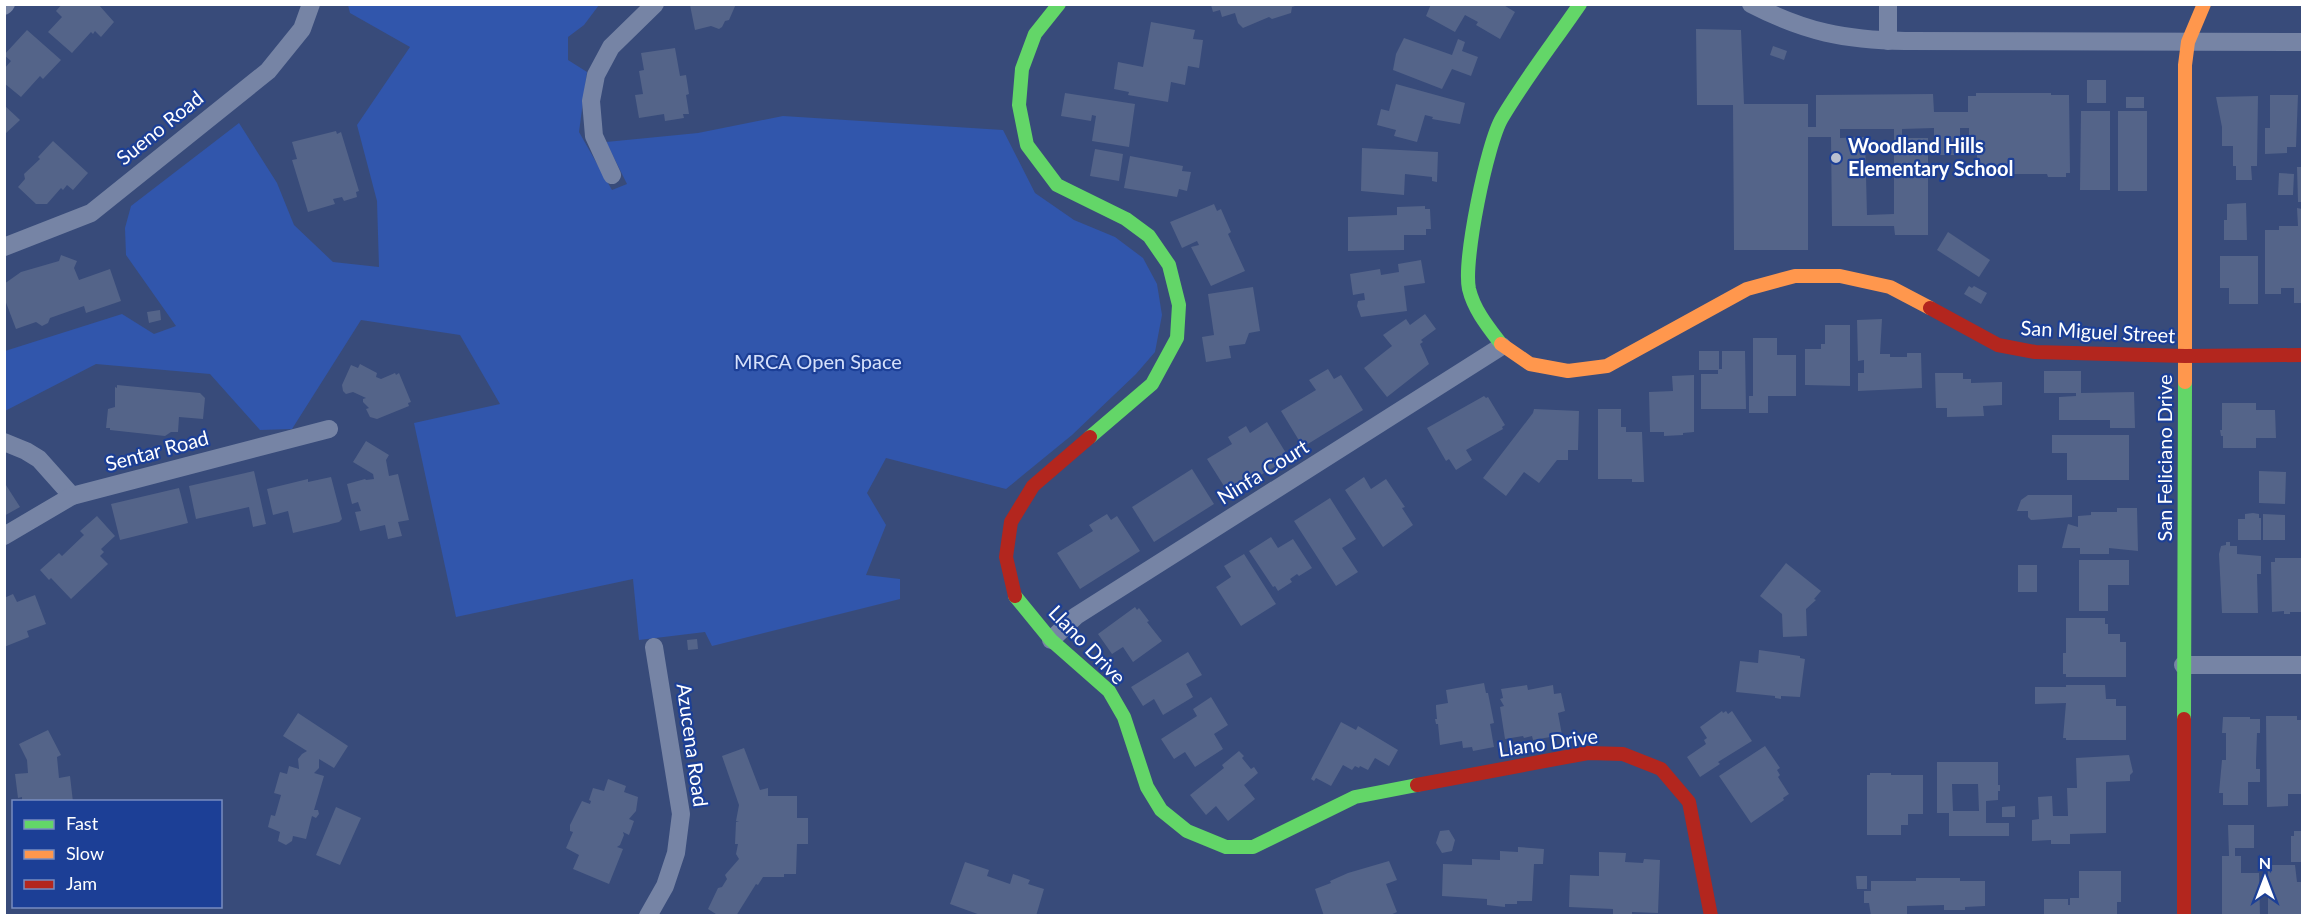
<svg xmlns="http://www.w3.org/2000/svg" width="2307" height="920" font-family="Lato,sans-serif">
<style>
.green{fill:#3156ac}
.building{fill:#546489;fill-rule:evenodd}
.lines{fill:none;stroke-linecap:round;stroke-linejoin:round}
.street{stroke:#7684a5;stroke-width:18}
.fast{stroke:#63d668;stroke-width:14}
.slow{stroke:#ff974d;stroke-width:14}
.jam{stroke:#b3261e;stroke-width:14}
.poi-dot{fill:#b9c0d0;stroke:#1c3f96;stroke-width:2}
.labels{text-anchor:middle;stroke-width:4.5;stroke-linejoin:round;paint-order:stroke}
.street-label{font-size:20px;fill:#fff;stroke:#1c3f96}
.poi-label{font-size:20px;font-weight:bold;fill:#fff;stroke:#1c3f96;text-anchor:start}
.park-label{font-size:20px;fill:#d6e1fb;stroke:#1c3f96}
</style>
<rect width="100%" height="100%" fill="#384b7a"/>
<path class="green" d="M348,5H599L584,25L568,37V60L587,72L579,132L612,190L627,184L606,142L698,133L783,116L1003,130L1035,193L1074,220L1115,237L1143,258L1157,284L1162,315L1155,352L1136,374L1072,435L1006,489L886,458L867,493L886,525L866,575L900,579V599L712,646L705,632L639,640L633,579L456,617L414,423L500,404L460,335L361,320L292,429L260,430L210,374L96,364L5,411V351L122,314L154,334L176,326L126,255L125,228L131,206L239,123L277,183L294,225L333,262L379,267L377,201L357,125L410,47L350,13Z"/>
<g class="building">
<path d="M62,4H98L114,22L101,37L95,31L93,34L91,32L72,53L48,32L62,17L56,11Z"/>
<path d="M736,4L729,20L725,21L722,27L719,29L711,26L695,30L690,5Z"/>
<path d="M1431,4H1502L1515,12L1500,39L1476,25L1478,22L1465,15L1455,32L1426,16Z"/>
<path d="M1211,5H1298L1292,7L1291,13L1272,19L1269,17L1243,28L1238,23L1235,13L1222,17L1220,10L1213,12Z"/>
<path d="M1151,22L1195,30L1193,39L1203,40L1199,68L1188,66L1185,85L1171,82L1168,102L1128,95L1129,92L1114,89L1118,62L1143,67Z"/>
<path d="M1696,29L1741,30L1744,104H1808V127H1816V95L1933,94L1934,112H1968V96H1976V93H2051V95H2069L2070,173H2066V177H2048L2047,174H1977V155H1934V128L1902,129V138H1928V235H1895L1894,226H1832L1831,137H1808V250H1734L1733,105H1697ZM1960,128H1969V146H1960ZM1840,129H1894V214L1867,215L1865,137L1840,138Z"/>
<path d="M27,30L61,60L43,79L40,76L21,97L4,83V69L11,61L4,55Z"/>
<path d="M1404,38L1452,55L1458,39L1465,42L1462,51L1478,57L1471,76L1452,69L1442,89L1393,70L1396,54Z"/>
<path d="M1773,46L1787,51L1784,60L1770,55Z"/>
<path d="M675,48L680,76L686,75L689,94L686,95L689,114H683L684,118L665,121L664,114L639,118L635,95L643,94L639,71L644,70L641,53Z"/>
<rect x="2087" y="80" width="19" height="23"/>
<path d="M1396,84L1465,103L1460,124L1432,119L1433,117L1425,115L1417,142L1394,136L1396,130L1377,125L1381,109L1389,111Z"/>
<path d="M1065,93L1135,104L1129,147L1092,141L1096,116L1092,115L1091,121L1061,116Z"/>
<path d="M2270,95H2298L2296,147H2287V153L2265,154V128H2270Z"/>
<path d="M2258,96L2257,166H2251L2252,180H2236V166H2233V146H2222V127L2216,97Z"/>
<rect x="2126" y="97" width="18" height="11"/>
<path d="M4,105L20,120L4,135Z"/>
<path d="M2081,111H2110V190H2080Z"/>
<rect x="2118" y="111" width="29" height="80"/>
<path d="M336,131L337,134L341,132L359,191L356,192L357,197L344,201L342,197L333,199L335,204L308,212L292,160L297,159L292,142Z"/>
<path d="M53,141L88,173L73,190L67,185L63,190L61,188L47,204H36L18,187L25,179L24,174L40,159L38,157Z"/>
<path d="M1362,148L1438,152L1437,182L1432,181V177L1405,174L1404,195L1361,191Z"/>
<path d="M1095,149L1123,154L1119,181L1090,176Z"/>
<path d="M1130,156L1183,166L1182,171L1191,172L1187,191L1179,189L1177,197L1124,188Z"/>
<path d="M2297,167H2302V202H2298Z"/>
<path d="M2279,173L2294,174L2293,195H2278Z"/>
<path d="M2246,203L2247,240H2224V220H2227V204Z"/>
<path d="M1214,204L1217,211L1221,209L1231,232L1228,234L1245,271L1211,286L1191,247L1199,245L1197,241L1182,248L1170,222Z"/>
<path d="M1425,206V209H1430L1431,229H1426V235H1404V250L1348,251V217L1397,215V207Z"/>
<path d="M2297,208L2302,209V303H2294V288H2281V294H2265V230H2279V226H2298Z"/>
<path d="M1948,232L1990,260L1979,277L1937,250Z"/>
<path d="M61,255L77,261L74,268L79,280L110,269L121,301L86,313L84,306L50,318L48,323L42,326L36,322L16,329L5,300L4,284L21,272L59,261Z"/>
<path d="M2220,256H2258V304H2229V288H2220Z"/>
<path d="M1421,260L1425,283L1404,286L1407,311L1361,317L1357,306L1358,301L1365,300L1364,293L1353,295L1350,274L1380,269L1381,275L1399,272L1398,264Z"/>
<path d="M1969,286L1972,288L1974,286L1987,293L1981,304L1964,294Z"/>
<path d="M1253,287L1260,331L1249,333L1245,344L1229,346L1231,358L1206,362L1202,337L1214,335L1208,294Z"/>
<path d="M160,310L161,320L149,323L147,312Z"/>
<path d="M1425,314L1436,329L1421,340L1423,342L1420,344L1429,364L1387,397L1364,368L1392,346L1383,335L1406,319L1410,325Z"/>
<path d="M1882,319L1880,354H1890V357H1907V353H1921L1922,388L1858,391V373H1864V360L1858,361L1857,320Z"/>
<path d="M1825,325H1850V386L1805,385V349H1821V344H1825Z"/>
<path d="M1753,338H1777V355H1796V396H1768V413H1749V396H1753Z"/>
<path d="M1699,351H1719V369H1722V351H1745L1746,409H1701V374H1718V370H1699Z"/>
<path d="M360,364L377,373L376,377L381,379L395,373L396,375L399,373L411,402L408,403L409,406L377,419L370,417L366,409L369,408L363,402V399L366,398L353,392L346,394L343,391L342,385L351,365L358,368Z"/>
<path d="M1328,369L1334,379L1341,375L1363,410L1303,447L1281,411L1316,390L1309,380Z"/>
<path d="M2044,371H2081V393L2134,392L2135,428H2110V420H2059V397L2076,396V393H2044Z"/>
<path d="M1935,373H1963V379H1971V383L2002,382V405L1983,406L1984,416L1947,417V408H1936Z"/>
<path d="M1694,375V432L1683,433V435L1664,436V432H1650L1649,392L1673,391L1672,376Z"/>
<path d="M117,385L200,393L205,398L203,419L179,417L178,432H171L165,436L110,430V428H106L108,409L115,407V387L117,388Z"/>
<path d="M1484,396L1486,398L1488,397L1505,425L1502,427L1503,429L1466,450L1472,460L1456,470L1449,459L1446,461L1427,428Z"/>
<path d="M2222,403H2256V410H2275L2276,438H2256V448H2223V436H2221L2220,430H2222Z"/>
<path d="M1534,409L1579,411L1578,450H1568V460H1557L1539,483L1524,472L1506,496L1483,478L1533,413Z"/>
<path d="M1598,409H1621V427H1626V432H1642L1644,482H1632V479H1598Z"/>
<path d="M1267,422L1289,458L1229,494L1207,459L1232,444L1228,437L1246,426L1250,433Z"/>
<path d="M2052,435H2129V480H2067V453H2052Z"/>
<path d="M366,441L389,455L386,460L389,476L398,474L409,520L398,522L402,536L388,539L385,525L360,531L355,512L361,511L358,502L352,504L347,484L365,479L366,480L374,479L373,474L353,462Z"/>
<path d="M1192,469L1214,504L1154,542L1132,507Z"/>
<path d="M254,471L266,524L253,527L249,507L196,519L189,486Z"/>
<path d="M2259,471L2286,472L2285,504L2259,503Z"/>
<path d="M331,477L342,519L339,522L293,533L288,511L273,515L267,489L308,479V482Z"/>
<path d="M1364,477L1371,489L1386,479L1405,507L1402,508L1413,525L1383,547L1345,490Z"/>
<path d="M4,482L20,507L4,516Z"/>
<path d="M179,488L188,523L120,540L111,504Z"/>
<path d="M2028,495H2072V517L2031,520L2028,517V511H2017L2021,500Z"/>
<path d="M1330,498L1356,539L1342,548L1358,572L1336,586L1294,521Z"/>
<path d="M2117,508H2137L2138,551L2109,548V554H2080V548H2062L2068,524L2078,527V516L2091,515V512H2117Z"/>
<path d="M2253,513L2259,514V518H2261V540H2238V519H2245V514Z"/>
<path d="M1107,514L1111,520L1117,516L1140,551L1080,589L1057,553L1093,531L1089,525Z"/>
<path d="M2263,514L2285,515V540H2263Z"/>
<path d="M97,516L115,536L101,549L104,552L100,556L108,564L71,599L51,578L49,580L40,570L59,553L62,556L84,535L80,531Z"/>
<path d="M1271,537L1278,548L1293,539L1312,568L1299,576L1297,574L1290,579L1292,582L1278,591L1275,586L1273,587L1249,551Z"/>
<path d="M2226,542H2230V546H2237V554L2261,556V574H2257L2258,613H2222L2219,554L2221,546L2226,545Z"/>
<path d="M1244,554L1276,604L1241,626L1216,587L1231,577L1224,566Z"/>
<path d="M2275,558H2302V612H2290V614H2284V611L2272,612L2271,562H2275Z"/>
<path d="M2079,560H2129V585H2108V611H2079Z"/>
<path d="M1786,563L1821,591L1814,599L1816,600L1806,609L1807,636L1783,637L1782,614L1760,596Z"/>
<rect x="2018" y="565" width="19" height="27"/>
<path d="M13,594L17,602L35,595L46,624L27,631L29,637L4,647V598Z"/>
<path d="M1135,607L1137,610L1139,608L1149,621L1147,622L1162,641L1133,662L1123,647L1112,654L1098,634Z"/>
<path d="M2066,618H2105V624H2108V634H2120V642H2126V677H2066V674H2063V653H2066Z"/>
<path d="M697,639L698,649L688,650L687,640Z"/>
<path d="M1759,650L1800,656V658L1805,659L1800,697L1781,696V699L1775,698V696L1736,692L1740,661L1758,663Z"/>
<path d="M1188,652L1202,675L1186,684L1193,697L1163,715L1154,699L1143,706L1131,687Z"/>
<path d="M1484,683L1486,693H1488L1494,723L1490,724L1494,747L1473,751L1472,747L1463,748L1462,741L1440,745L1438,724H1436L1435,719H1437L1436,708V705L1448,703L1446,690Z"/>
<path d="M1527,685L1528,690L1553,685L1554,694L1561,693L1565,711L1558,713L1562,735L1533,740L1532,736L1524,738L1523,736L1505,739L1500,707L1504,706L1500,699L1503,698L1501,689Z"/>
<path d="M2066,685H2105L2106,699H2116V706H2126V740H2066V738H2063L2066,703L2035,704V687H2066Z"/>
<path d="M1211,697L1228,725L1214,734L1223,749L1195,767L1185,752L1174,759L1161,739L1197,716L1193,709Z"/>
<path d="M1722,711L1723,713L1726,711L1728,714L1732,711L1752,741L1718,762L1720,764L1700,777L1687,757L1706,744L1704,740L1707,738L1700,727Z"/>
<path d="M298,713L348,746L334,768L319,759V768L314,773L324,776L314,810H318L319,814L316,818L312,816L306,839L293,836L292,841L286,845L278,841L280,832L268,827L271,815L275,816L281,795L274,793L280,772L287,774L289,766L299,769L298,759L302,754L307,751L283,736Z"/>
<path d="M2266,716H2297V720H2302V794H2288V806L2267,807Z"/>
<path d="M2223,717H2250V719H2260V733H2257L2256,761V769H2260V782H2248V805H2223V793H2219L2222,760H2226V733H2222Z"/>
<path d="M1341,722L1356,730L1358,726L1398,750L1389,766L1375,758L1368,770L1360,766L1359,768L1355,766L1352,770L1343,765L1331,786L1316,778L1314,781L1311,779Z"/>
<path d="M48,730L61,755L57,757L59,778L70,776L73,802H22V797L18,798L15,774L28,773L27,760L19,744Z"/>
<path d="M1765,746L1780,768L1777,770L1780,775L1778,777L1789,794L1783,798L1784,800L1751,823L1719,776Z"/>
<path d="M744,748L760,790L768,788V796H797V818H808V844H797L796,874H784V877H763L758,885L756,884L736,916H719L708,909L718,888L722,887L727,879L725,875L739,859L736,854L738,844H735L736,822H739L736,821L739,805L722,756Z"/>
<path d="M1239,751L1244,756L1242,758L1251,769L1254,767L1258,773L1244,785L1255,799L1228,821L1216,806L1206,815L1190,795L1224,768L1222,765Z"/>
<path d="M2129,755L2133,772L2130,775V781L2106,782V833L2070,834V844H2051V840L2032,841V820L2039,819L2038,797L2052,796L2053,816H2068L2067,788H2077L2076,758Z"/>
<path d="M1937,762H1998V785H2000V791H1998V800L1986,801V823H2009V836H1949V813H1937ZM1952,784H1978L1979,811H1953Z"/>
<path d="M1870,773H1891V775H1923V814H1908V825H1901V835H1867V775H1870Z"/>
<path d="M608,779L626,786L624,792L638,797L636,811L629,819L634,821L629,835L623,832L624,835L620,845L617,847L623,849L609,884L573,869L579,855L566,848L573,832L570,831V825L582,801L590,804L591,801L589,800L593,788L604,791Z"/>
<path d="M2015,806V817H2002V807Z"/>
<path d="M336,807L361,818L340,865L316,855Z"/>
<path d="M2228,825H2254V848H2235V856H2241V873H2259L2260,916H2222V856H2229Z"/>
<path d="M1449,830L1455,840L1452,851L1442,853L1436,843L1440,831Z"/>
<path d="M2294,831H2302V862H2291V836H2294Z"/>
<path d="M1518,847L1544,849L1543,864H1534L1532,901H1517V904H1505V907L1487,905V899L1442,896L1443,864L1472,865V859L1500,860V851L1518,852Z"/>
<path d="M1599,852L1626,853L1625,862L1643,863L1644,859L1660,860L1658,913L1632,912V916L1613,915V909L1569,907L1570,875L1599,876Z"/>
<path d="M1389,861L1397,880L1386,884L1397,912L1388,916H1324L1315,889L1331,883L1330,881L1348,873Z"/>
<path d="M965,862L989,870L987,876L1010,884L1013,874L1030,880L1028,884L1044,889L1036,916H983L950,904Z"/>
<path d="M2268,865H2295L2297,882H2302V916H2268Z"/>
<path d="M2079,871H2121V902H2117V916H2044V899H2068V905H2070V898H2079Z"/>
<path d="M1856,876H1867V889H1857Z"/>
<path d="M1916,878H1960V881H1985V906L1965,907V910H1944V905L1907,906V915L1871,916L1869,903H1864V891H1871V881H1916Z"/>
</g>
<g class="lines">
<g class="street">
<path d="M1751,4C1805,32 1845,40 1905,41L2302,42"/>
<path d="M4,6L6,4"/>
<path d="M1888,41V4"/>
<path d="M612,175L594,136L591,101L596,75L611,47L655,4"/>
<path d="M4,247L91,213L268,71L302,29L311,4"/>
<path d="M4,442L26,451L39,459L72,496"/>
<path d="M4,536L72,496L329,429"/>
<path d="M1051,640L1076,616L1502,346"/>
<path d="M2183,665H2302"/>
<path d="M648,916L665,886L676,853L681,814L654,647"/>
</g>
<g class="fast">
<path d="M1059,4L1035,34L1022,69L1019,105L1027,145L1057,185L1126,219L1149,236L1169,265L1179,305L1177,338L1152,384L1090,437"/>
<path d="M1501,344C1488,327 1474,310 1469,289C1463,261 1487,143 1502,118C1525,79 1554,42 1580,4"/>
<path d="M1015,596L1051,640L1109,691L1124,717L1147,787L1161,810L1187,831L1226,847H1253L1355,797L1417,785"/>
<path d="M2184,719L2185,382"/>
</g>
<g class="slow">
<path d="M1501,344L1530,364L1568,371L1607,366L1747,289L1795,276H1840L1890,287L1930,308"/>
<path d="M2185,382V65L2188,42L2204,4"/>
</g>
<g class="jam">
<path d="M1930,308L1998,345L2035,352L2185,356L2302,355"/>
<path d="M1015,596L1006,557L1011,522L1033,486L1090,437"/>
<path d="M1417,785L1588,753L1623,754L1661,769L1689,802L1711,916"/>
<path d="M2184,916V719"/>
</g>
</g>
<circle class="poi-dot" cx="1836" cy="158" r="6"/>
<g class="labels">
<g class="street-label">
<text transform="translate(160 128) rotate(-39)" y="7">Sueno Road</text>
<text transform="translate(2098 332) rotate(3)" y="7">San Miguel Street</text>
<text transform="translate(157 451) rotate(-15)" y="7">Sentar Road</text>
<text transform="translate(2165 458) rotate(-90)" y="7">San Feliciano Drive</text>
<text transform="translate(1263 472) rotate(-32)" y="7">Ninfa Court</text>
<text transform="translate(1087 645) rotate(46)" y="7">Llano Drive</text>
<text transform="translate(1548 743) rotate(-8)" y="7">Llano Drive</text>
<text transform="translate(692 745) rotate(82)" y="7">Azucena Road</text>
</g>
<g class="poi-label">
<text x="1848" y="153">Woodland Hills<tspan x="1848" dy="23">Elementary School</tspan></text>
</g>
<g class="park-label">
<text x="818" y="369">MRCA Open Space</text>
</g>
</g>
<rect width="2307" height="920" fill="none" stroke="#ffffff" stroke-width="12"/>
<rect x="12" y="800" width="210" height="108" fill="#1c3f96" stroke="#778cc0" stroke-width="1.5"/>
<rect x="24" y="820" width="30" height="9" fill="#63d668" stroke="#778cc0" stroke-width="1.5"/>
<text x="66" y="830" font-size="18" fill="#ffffff">Fast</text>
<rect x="24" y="850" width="30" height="9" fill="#ff974d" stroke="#778cc0" stroke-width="1.5"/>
<text x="66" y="860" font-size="18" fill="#ffffff">Slow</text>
<rect x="24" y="880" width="30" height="9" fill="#b3261e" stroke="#778cc0" stroke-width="1.5"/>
<text x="66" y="890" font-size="18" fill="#ffffff">Jam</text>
<g transform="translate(2265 878)" stroke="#1c3f96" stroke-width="4.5" paint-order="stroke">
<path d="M0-4.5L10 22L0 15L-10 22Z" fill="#ffffff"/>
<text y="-9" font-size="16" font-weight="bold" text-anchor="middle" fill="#ffffff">N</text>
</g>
</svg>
